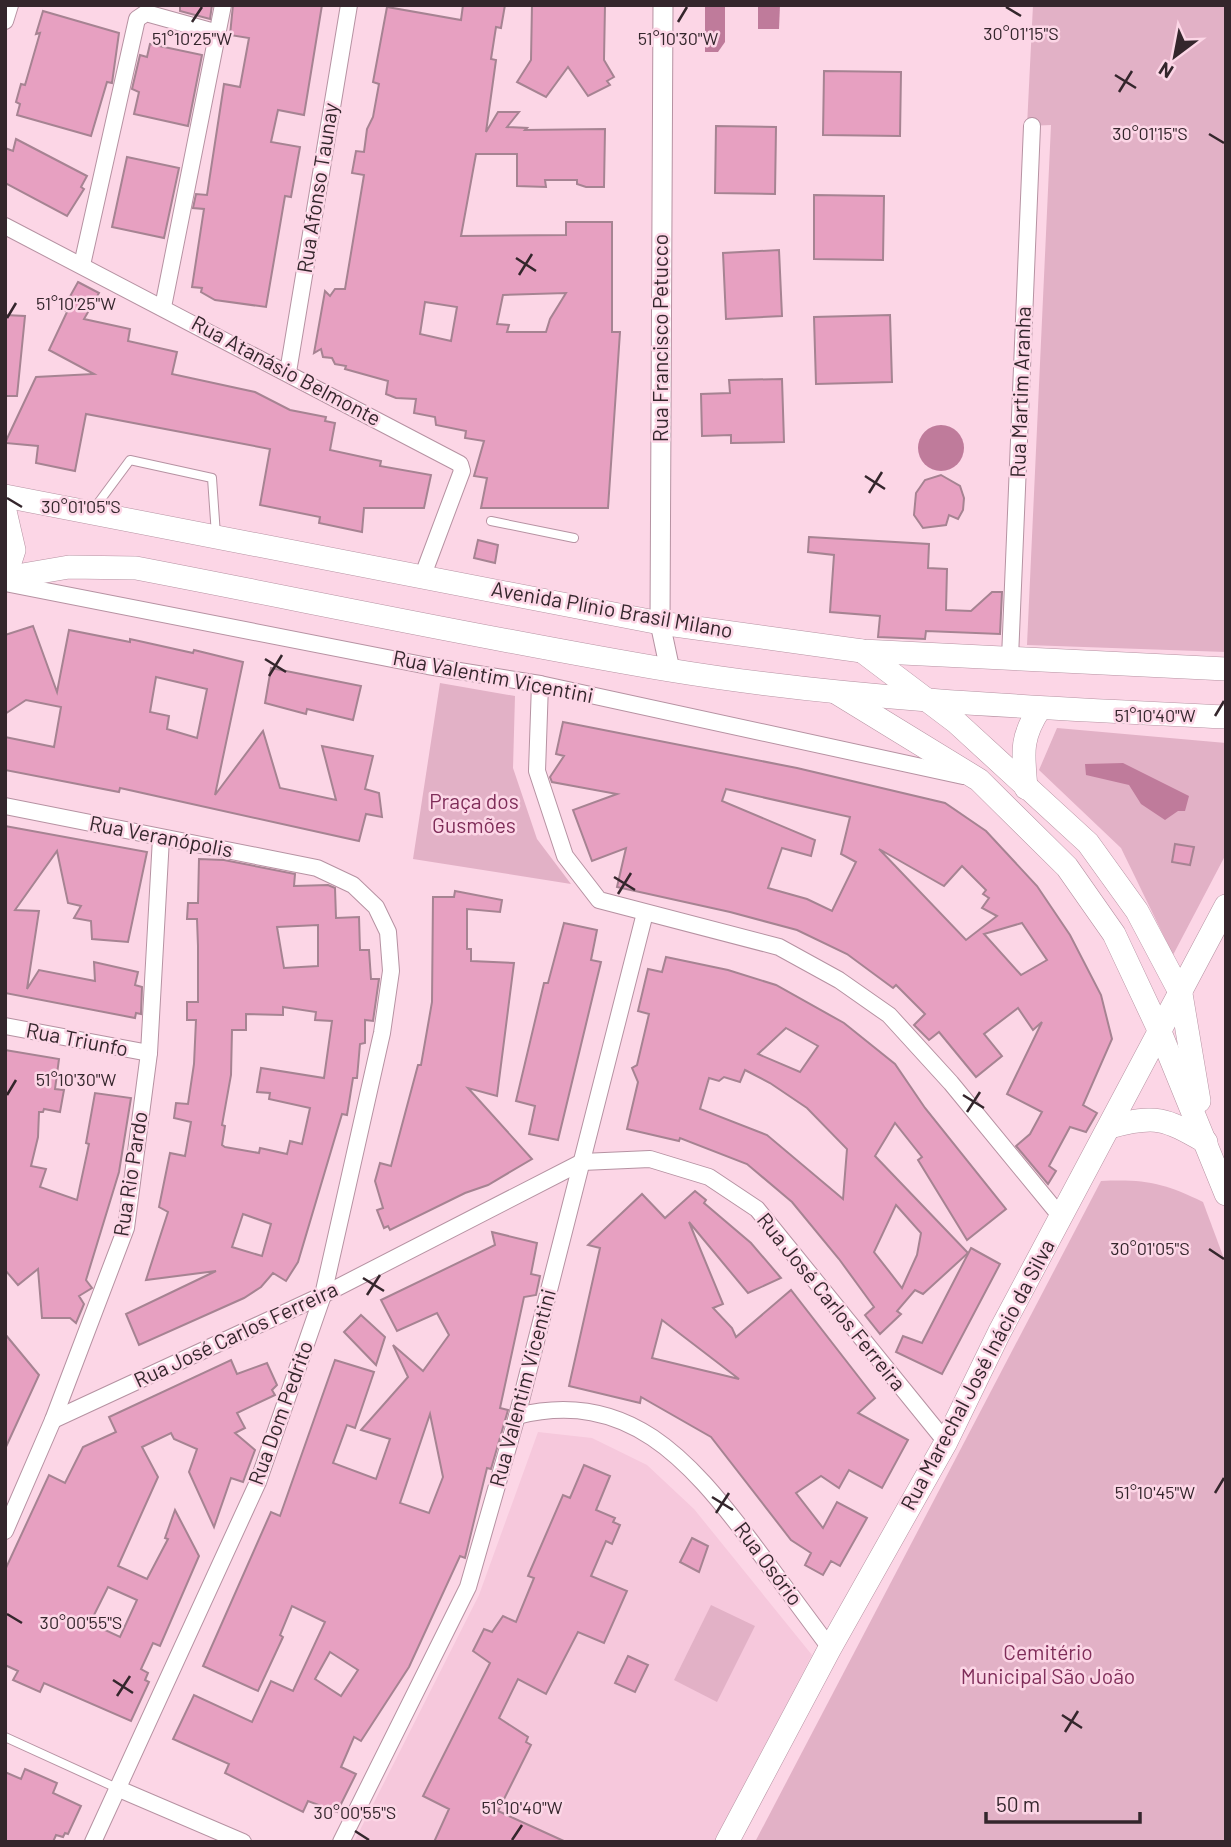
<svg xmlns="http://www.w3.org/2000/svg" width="1231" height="1847" font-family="Barlow,sans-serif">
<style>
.built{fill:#f6c8dc}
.green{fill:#e2b1c6}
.water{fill:#bf7b9b}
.building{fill:#e7a0c1;stroke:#a68392;stroke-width:2;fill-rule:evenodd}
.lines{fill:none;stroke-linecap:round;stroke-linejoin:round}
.service-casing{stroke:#b692a2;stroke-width:10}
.minor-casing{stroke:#b692a2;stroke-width:18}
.tertiary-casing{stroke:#b692a2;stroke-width:21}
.secondary-casing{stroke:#b692a2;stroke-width:24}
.service{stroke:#fff;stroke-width:8}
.minor{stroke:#fff;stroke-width:16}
.tertiary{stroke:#fff;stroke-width:19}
.secondary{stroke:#fff;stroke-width:23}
.ticks{fill:none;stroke:#34262c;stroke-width:2.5}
.labels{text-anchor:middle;stroke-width:5;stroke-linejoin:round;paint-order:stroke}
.street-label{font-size:21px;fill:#34262c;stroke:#fcd6e6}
.park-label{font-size:21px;fill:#7f2d59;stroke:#fcd6e6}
.ticks-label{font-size:18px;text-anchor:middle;fill:#34262c;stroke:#fcd6e6;stroke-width:5;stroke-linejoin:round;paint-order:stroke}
</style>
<rect width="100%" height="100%" fill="#fcd6e6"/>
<path class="built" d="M538,1432L592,1438L647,1465L694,1509L812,1655L715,1842H354L479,1595Z"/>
<g class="green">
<path d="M1033,5H1226V652L1027,645L1051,125L1027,126Z"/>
<path d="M440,683L515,696L513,768L537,839L571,884L413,859Z"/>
<path d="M1057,728L1226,743V854L1173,955L1121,848L1039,770Z"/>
<path d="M1101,1181C1145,1179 1164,1183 1203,1202L1226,1264V1842H755Z"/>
<path d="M711,1605L755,1626L717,1702L674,1680Z"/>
</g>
<g class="water">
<path d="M705,5H725V42L718,52H705Z"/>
<path d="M758,5H780L779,29H758Z"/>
<circle cx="941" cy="448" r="23"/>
<path d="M1123,763L1189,796L1185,811H1178L1165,820L1141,804L1129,785L1086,775L1085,764Z"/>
</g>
<g class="building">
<path d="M180,5H212L210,19L180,11Z"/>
<path d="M233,5H322L304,115L278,110L271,142L300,147L291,197L285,196L266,307L215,300L201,292L202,288L192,287L204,209L193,208L196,194L207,195L224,84L240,87L249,38L230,35Z"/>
<path d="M463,5H505L501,28L496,27L491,59L496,60L486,132L498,112H519L507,127L527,128L525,130L605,129L604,187H586L577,184V180H545L546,187L517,186V154H476L461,236L566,235V222H612V332H620L608,508H481L487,478L474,476L484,441L465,438L466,431L436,425L435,417L414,413L416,399L396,398L386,394L388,381L345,369L346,366L335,364L332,358L323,357L321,349L314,353L325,291L330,296L335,289H345L364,175L352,173L356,151L364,152L367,129L373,117L379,84L373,82L387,7L461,20ZM566,293L550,319L546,332H507L509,325L497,324L503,295ZM425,302L457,307L451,341L420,334Z"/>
<path d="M532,5H605L604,60L614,77L607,81L610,85L588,96L568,67L546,97L517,82L531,60Z"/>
<path d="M43,11L119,33L112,83L107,82L91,136L17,115L20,104L16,102L21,84L25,85L40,33L36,34Z"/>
<path d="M150,44L202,55L188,126L134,114L139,92L132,89L140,55L147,57Z"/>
<path d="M824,71L901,72L900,136L823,135Z"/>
<path d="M716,126L776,127L775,194L715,193Z"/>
<path d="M16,139L87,176L81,187L84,189L67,216L5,183V148L13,151Z"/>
<path d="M127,157L179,168L164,238L112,227Z"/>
<path d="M814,195L884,196L883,260L814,259Z"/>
<path d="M779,250L782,316L726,319L723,253Z"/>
<path d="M78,282L99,293L84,319L130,329L128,341L177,352L172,374L255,392L290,410L326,417L325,421L335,423L330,450L381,461L380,466L431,475L424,508H364L362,532L319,523L320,517L260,505L270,449L86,414L75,471L36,463L38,446L5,443L36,377L94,374L49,350L67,312L63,309Z"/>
<path d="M5,315L25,316L17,396H5Z"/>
<path d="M890,315L892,382L816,384L814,317Z"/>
<path d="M782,379L784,442L731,443V435L702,436L701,394L730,393L729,380Z"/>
<path d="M941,475L960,486L964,498L963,510L958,519L949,515L946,525L923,528L914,515L916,493L925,480Z"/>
<path d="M809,537L929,544L928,568L947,569L946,610L971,611L992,592H1002L1000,634L926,631L925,639L878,637L880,616L830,612L834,555L808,552Z"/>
<path d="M478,540L498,545L495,563L474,558Z"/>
<path d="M33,626L57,692L69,630L130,642V639L193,653L194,650L243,662L215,795L263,731L280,788L336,800L322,746L373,756L365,789L379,793L382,817L366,814L359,841L120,788L119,792L5,770V737L54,747L61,707L26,700L5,714V635ZM156,677L207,689L197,738L167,729L169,716L150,712Z"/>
<path d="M271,668L361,686L353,720L307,709L306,714L265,703Z"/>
<path d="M563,722L797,768L945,803L986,831L1037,886L1070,935L1101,995L1112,1039L1083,1105L1097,1113L1086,1132L1070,1127L1049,1166L1056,1171L1048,1184L1016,1146L1030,1134L1042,1112L1007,1094L1042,1022L1033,1030L1018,1008L984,1034L1002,1056L976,1077L939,1032L929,1040L914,1025L925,1014L896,985L893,988L847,954L797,930L730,912L617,887L626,848L592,861L573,810L617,794L552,782L550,777L564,756L556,754ZM726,789L850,817L841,854L856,862L832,911L807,899L768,888L782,848L811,856L815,840L722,801ZM879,849L944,886L962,866L986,890L983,894L989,898L982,908L997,916L966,940ZM1022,923L1047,960L1021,975L984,934Z"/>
<path d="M5,826L147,852L128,942L92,939L91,921L74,918L81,906L68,903L57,851L15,910L39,911L27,989L39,970L95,981L94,962L138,972L135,985L142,987L141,1014L136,1013L135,1018L5,993Z"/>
<path d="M1175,844L1194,847L1190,865L1172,862Z"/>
<path d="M199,859L224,860L295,874L294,886L328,885L335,888L336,918L359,917L360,950H369L371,979H379L373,1021L365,1020V1043L360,1044L357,1078H353L347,1115L342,1114L298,1262L286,1281L273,1273L261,1287L244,1298L139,1345L126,1314L216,1271L146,1280L168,1212L159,1207L170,1153L185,1156L191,1122L174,1118L176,1103L188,1104L194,1064L196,1020H187V1002H198V946L197,919H187L188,903H198ZM318,925V966L284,968L277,927ZM283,1007L316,1012L315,1020L332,1021L324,1078L261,1068L257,1092L270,1093L269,1099L310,1108L302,1144L290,1141L287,1154L260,1148L259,1153L225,1147L222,1145L225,1126L222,1125L231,1075L232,1030H246V1014L283,1015ZM243,1214L271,1224L262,1256L232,1247Z"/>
<path d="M455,891L502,900L500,912L467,909V949H471V961L514,963L497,1096L468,1088L532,1159L488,1185L465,1193L390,1230L388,1226L384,1228L377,1210L383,1208L375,1181L380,1163L391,1166L418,1065H421L432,1002L433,897H454Z"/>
<path d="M564,923L597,930L591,960L601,962L558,1140L529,1134L535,1106L516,1101L544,983H548Z"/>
<path d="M666,957L728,970L776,985L844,1023L895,1064L925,1108L1006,1209L967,1240L918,1160L922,1157L895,1123L875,1156L968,1253L923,1294L915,1290L897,1311L901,1314L880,1334L865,1315L874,1307L839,1259L792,1202L747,1164L680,1138L679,1141L627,1129L638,1082L632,1068L637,1065L649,1014L638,1011L648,969L662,972ZM786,1028L818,1046L800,1072L758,1054ZM745,1070L770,1083L807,1108L847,1149L843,1199L767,1135L700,1109L709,1078L719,1081L724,1077L740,1082ZM896,1205L921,1233L917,1255L902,1288L874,1252Z"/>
<path d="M5,1050L59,1059L55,1089L64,1090L60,1112L44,1109L43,1112H39L38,1137L31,1166L46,1169L40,1187L77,1200L89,1144L86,1143L95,1093L131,1098L119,1172L86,1280L92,1288L79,1296L84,1304L76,1323L70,1318H42L38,1269L18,1285L5,1270Z"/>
<path d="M695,1191L706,1200L704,1203L751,1243L781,1278L748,1293L689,1222L723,1304L713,1308L732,1328L736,1337L791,1290L875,1398L858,1413L908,1440L882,1488L849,1470L839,1488L821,1476L796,1493L823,1528L837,1502L867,1518L840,1566L831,1561L823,1575L805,1565L811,1553L791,1540L711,1437L641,1397L640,1403L569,1386L600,1248L588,1245L642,1194L665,1218ZM662,1320L739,1379L652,1358Z"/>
<path d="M492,1232L537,1243L531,1274L540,1276L536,1295L524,1297L500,1408L508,1410L491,1469L487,1468L465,1558L460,1556L409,1667L361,1741L354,1737L341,1767L356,1774L337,1812L308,1801L303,1812L225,1773L229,1764L173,1739L194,1695L252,1722L271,1681L293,1691L325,1622L292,1606L280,1635L283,1637L258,1691L203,1666L271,1512L280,1516L335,1360L374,1372L355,1428L347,1425L333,1463L376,1479L390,1439L361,1430L408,1377L393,1345L423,1371L449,1335L437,1313L397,1331L381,1300L495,1245ZM430,1414L443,1477L429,1513L400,1503ZM330,1652L358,1670L341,1696L315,1679Z"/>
<path d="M971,1248L1000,1264L942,1374L896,1352L903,1336L922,1343Z"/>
<path d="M361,1315L385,1337L376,1365L344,1332Z"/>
<path d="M5,1334L39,1375L5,1449Z"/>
<path d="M231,1360L237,1374L267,1363L277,1385L272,1390L275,1395L237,1413L245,1428L235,1433L255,1450L243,1482L231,1478L214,1527L189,1472L197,1449L174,1439L171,1433L142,1447L158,1477L118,1566L147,1579L168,1539L165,1538L175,1510L199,1556L160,1646L153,1643L141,1669L148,1673L145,1680L149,1682L131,1721L44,1683L40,1692L13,1680L18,1671L5,1665V1570L49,1475L65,1483L83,1447L116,1432L109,1417ZM108,1587L137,1600L120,1637L90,1623Z"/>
<path d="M584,1465L610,1476L596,1510L615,1518L613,1522L620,1525L612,1544L606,1541L591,1576L627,1591L604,1643L578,1632L546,1694L518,1679L499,1718L528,1737L526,1742L531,1745L498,1811L566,1842H434L449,1809L423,1796L490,1663L473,1651L484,1629L492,1632L503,1616L516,1622L534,1578L528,1576L563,1495L570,1498Z"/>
<path d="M692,1538L708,1546L699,1572L680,1562Z"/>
<path d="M628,1656L648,1665L635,1692L615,1683Z"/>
<path d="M25,1769L57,1783L53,1793L81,1806L68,1834L65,1833L63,1837L56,1835L53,1842H5V1772L21,1779Z"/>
</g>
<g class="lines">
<g class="service-casing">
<g id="service">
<path d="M93,510L130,460L212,478L216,535"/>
<path d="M491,521L574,538"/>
<path d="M5,1737L119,1789"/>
</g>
</g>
<g class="minor-casing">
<g id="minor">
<path d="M5,21L10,5"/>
<path d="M5,226L460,464L462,471L423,575"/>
<path d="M82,265L137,19L146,13L218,33"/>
<path d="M163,307L223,5"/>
<path d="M288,372L349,5"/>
<path d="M5,583L428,666L540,684L963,776"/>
<path d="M1010,658L1032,126"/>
<path d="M540,684L537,771L565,856L599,900L779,947L839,980L889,1015L951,1083L1061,1217"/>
<path d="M5,806L317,868L353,885L376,907L388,932L391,971L382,1033L323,1295L258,1482L93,1842"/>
<path d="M5,1026L149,1053"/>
<path d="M517,1416C628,1388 689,1460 750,1540C777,1576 803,1612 830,1648"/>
<path d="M53,1420L323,1295L582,1162L650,1159L709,1177L757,1209L946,1442"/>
<path d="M5,1531L53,1420L126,1228L149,1053L161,838"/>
<path d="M119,1789L243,1842"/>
<path d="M341,1842L468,1587L517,1416L645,913"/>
</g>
</g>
<g class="tertiary-casing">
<path id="tertiary" d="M663,5L660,623L670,670"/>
</g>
<g class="secondary-casing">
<g id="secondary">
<path d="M5,496L660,623L862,651L1226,669"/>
<path d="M5,511L14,550L5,578"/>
<path d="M5,578L69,567L136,568C313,602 491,640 669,670C851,700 1042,708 1226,717"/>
<path d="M862,651L956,722L1088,843L1137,911L1181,994L1199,1101"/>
<path d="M837,693L979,780L1067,867L1114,934L1160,1032L1226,1194"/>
<path d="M1026,788C1023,753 1020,738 1040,708"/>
<path d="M1110,1127C1157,1114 1165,1119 1206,1142"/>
<path d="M727,1842L830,1648L946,1442L999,1333L1226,906"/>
</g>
</g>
<use href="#service" class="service"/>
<use href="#minor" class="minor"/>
<use href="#tertiary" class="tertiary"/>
<use href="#secondary" class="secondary"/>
</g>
<path class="ticks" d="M1006,7L1021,16M192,22L202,7M678,22L687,7M1115,75L1136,88M1119,92L1132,71M1209,134L1224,143M516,258L536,271M519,275L532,254M7,318L16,303M865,476L885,489M869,493L882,472M7,498L22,507M265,659L286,672M269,676L282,655M1215,716L1224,701M614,877L635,890M618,894L631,873M7,1095L16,1080M963,1095L984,1108M967,1112L980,1092M1209,1249L1224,1259M363,1278L384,1291M367,1295L380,1275M1215,1493L1224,1478M712,1497L733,1510M716,1513L729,1493M7,1614L22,1623M113,1680L133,1693M117,1696L130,1676M1062,1715L1082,1728M1065,1732L1078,1711M355,1831L369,1840M512,1840L522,1825"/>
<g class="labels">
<g class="street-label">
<text transform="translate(318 188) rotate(-81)" y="7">Rua Afonso Taunay</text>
<text transform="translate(661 338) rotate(-90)" y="7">Rua Francisco Petucco</text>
<text transform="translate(286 371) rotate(28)" y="7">Rua Atanásio Belmonte</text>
<text transform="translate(1021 392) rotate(-88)" y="7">Rua Martim Aranha</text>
<text transform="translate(612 610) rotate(10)" y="7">Avenida Plínio Brasil Milano</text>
<text transform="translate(493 677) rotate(11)" y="7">Rua Valentim Vicentini</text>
<text transform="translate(161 837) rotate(11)" y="7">Rua Veranópolis</text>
<text transform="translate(77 1040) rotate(11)" y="7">Rua Triunfo</text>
<text transform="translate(131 1174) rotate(-81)" y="7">Rua Rio Pardo</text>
<text transform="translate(831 1302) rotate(51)" y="7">Rua José Carlos Ferreira</text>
<text transform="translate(236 1335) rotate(-25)" y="7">Rua José Carlos Ferreira</text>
<text transform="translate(978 1375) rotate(-62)" y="7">Rua Marechal José Inácio da Silva</text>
<text transform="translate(523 1388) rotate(-75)" y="7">Rua Valentim Vicentini</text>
<text transform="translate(281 1413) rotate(-70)" y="7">Rua Dom Pedrito</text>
<text transform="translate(768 1564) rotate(53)" y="7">Rua Osório</text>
</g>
<g class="park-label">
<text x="474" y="809">Praça dos<tspan x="474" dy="24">Gusmões</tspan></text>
<text x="1048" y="1660">Cemitério<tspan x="1048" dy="24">Municipal São João</tspan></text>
</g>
</g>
<g class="ticks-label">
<text x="1021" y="40">30°01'15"S</text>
<text x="192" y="45">51°10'25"W</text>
<text x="678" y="45">51°10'30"W</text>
<text x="1150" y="140">30°01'15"S</text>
<text x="76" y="310">51°10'25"W</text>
<text x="81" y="513">30°01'05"S</text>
<text x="1155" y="722">51°10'40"W</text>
<text x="76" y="1086">51°10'30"W</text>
<text x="1150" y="1255">30°01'05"S</text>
<text x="1155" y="1499">51°10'45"W</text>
<text x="81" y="1629">30°00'55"S</text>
<text x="522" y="1814">51°10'40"W</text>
<text x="355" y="1819">30°00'55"S</text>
</g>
<rect width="1231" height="1847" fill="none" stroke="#34262c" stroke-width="14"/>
<g transform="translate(1175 56) rotate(212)" stroke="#fcd6e6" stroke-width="5" paint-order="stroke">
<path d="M0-5L12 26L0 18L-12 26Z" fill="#34262c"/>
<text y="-10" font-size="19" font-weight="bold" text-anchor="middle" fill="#34262c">N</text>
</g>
<path d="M986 1812v10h154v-10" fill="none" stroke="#34262c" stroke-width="3.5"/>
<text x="996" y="1812" font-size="21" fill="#34262c" stroke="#fcd6e6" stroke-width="5" paint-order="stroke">50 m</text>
</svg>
